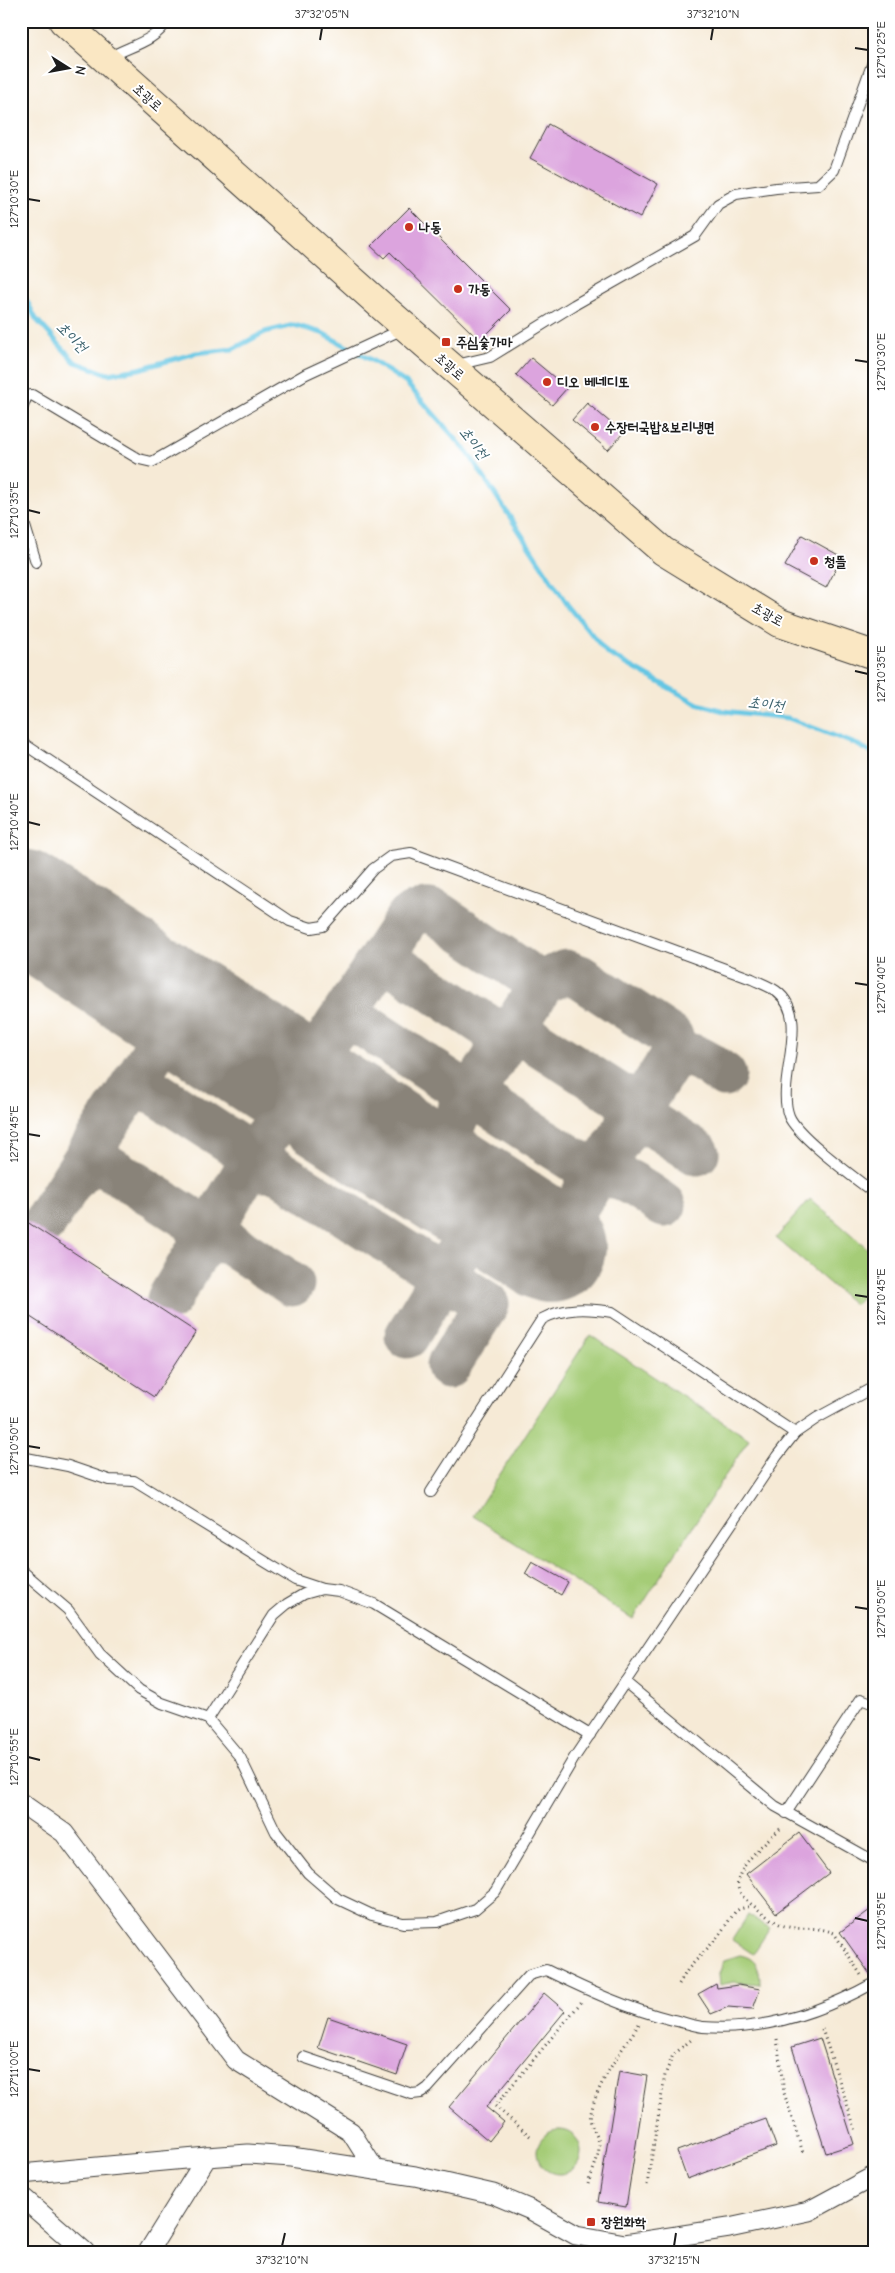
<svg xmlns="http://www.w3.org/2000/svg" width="895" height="2273" font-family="'Comic Neue','Poor Story',sans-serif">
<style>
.green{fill:#a5cc77;stroke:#60744a}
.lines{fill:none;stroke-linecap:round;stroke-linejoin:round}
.stream{stroke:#65c6e3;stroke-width:5}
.taxiway{stroke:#898379;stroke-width:45}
.runway{stroke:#898379;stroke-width:112}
.building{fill:#dca4de}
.lane-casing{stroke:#3d3b38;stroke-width:12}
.street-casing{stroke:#3d3b38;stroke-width:21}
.secondary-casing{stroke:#3d3b38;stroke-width:30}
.path{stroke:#3d3b38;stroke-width:3;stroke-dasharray:1 4;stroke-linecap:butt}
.lane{stroke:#fff;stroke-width:10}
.street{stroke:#fff;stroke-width:19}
.secondary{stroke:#fae7c3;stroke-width:28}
.ticks{fill:none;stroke:#1c1c1c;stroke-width:2}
.poi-dot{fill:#c8321e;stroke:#fff;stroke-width:2}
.labels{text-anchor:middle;stroke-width:4;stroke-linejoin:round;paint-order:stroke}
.street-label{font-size:14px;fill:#1c1c1c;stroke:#fff}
.poi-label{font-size:14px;font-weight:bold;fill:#1c1c1c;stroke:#fff;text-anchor:start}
.water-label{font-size:15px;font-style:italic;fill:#39606c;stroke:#fff}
.neatline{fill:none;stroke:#1c1c1c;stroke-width:2}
.ticks-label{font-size:12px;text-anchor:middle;fill:#1c1c1c}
</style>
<rect width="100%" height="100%" fill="#fff"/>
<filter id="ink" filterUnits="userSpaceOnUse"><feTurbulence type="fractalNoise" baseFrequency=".02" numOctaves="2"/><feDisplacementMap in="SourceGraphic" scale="10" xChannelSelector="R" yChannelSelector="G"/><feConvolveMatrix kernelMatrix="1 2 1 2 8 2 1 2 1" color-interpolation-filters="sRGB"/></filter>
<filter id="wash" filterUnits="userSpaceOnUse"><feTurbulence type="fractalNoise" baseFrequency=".0096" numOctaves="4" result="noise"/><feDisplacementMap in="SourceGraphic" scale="20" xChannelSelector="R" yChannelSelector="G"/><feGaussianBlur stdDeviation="1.12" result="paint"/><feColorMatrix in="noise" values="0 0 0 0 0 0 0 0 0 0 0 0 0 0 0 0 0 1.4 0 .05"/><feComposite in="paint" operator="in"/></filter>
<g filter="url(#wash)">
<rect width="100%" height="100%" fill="#f6ead6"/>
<g class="green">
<path d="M810,1199L874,1254V1283L855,1305L776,1238Z"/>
<path d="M590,1335L749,1439L633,1619L473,1516Z"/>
<path d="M748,1915L770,1928L753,1954L732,1940Z"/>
<path d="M740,1955C756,1958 760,1968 760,1984L734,1982L720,1985L719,1974L724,1960Z"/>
<circle cx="559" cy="2152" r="22"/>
</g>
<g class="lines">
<g class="stream">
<path d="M21,289L36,319L75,362L108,374L139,369L196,353L233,349L265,332L294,325L322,333L373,361L406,383L417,395L468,453L567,604L607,653L698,704L724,711L788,718L858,745L874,754"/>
<path d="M856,2252L874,2241"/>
</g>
<g class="taxiway">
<path d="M373,970L385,965H395L490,1028L497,1040V1053"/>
<path d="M337,1025L355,1022L365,1026L456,1086L461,1095V1110"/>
<path d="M504,1042L518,1037L530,1038L623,1098L629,1109V1124H652L697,1153"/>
<path d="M672,1057C693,1050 707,1063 724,1075"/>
<path d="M128,1093L145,1089L153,1091L242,1149L246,1155L248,1168"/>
<path d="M461,1110L467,1104L475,1102L485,1103L581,1164L585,1170L588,1188"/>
<path d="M425,1167L543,982L566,972L580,977L671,1037L672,1057L550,1247"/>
<path d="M244,1174L255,1169L277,1171L487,1304L448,1366"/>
<path d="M74,1178C84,1166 91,1163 107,1166L195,1222L199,1232L200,1247"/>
<path d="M593,1180C620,1168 642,1191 664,1205"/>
<path d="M45,1222L181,1009"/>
<path d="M200,1247L213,1240L228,1242L292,1284"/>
<path d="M169,1299L298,1084L407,919C417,911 426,908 438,914L528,975L533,988L532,998"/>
<path d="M407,1336L486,1206"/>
</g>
<path class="runway" d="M21,905L550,1247"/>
</g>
<g id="blocks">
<g class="building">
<path d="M548,124L658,184L640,218L530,158Z"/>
<path d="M409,208L511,310L480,341L390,252L384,258L371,246Z"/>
<path d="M531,358L567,388L552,405L516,375Z"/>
<path d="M587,403L623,433L608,450L572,420Z"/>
<path d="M802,535L842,557L826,588L785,566Z"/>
<path d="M21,1218L196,1332L154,1397L21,1311Z"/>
<path d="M532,1562L568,1582L561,1595L525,1574Z"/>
<path d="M799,1833L829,1873L776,1913L746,1874Z"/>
<path d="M874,1907V1976L872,1977L840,1932Z"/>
<path d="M716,1984L717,1988L738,1985L760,1989L753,2009L728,2007L711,2014L698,1994Z"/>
<path d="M544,1993L565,2011L486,2107L504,2122L489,2141L449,2107Z"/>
<path d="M328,2017L407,2044L397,2075L318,2048Z"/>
<path d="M820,2038L854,2144L826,2153L792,2047Z"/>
<path d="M619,2071L647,2076L626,2207L598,2202Z"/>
<path d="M766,2119L776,2146L687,2179L677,2151Z"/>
</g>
</g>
</g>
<g filter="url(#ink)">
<use href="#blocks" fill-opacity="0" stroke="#3d3b38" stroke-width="1"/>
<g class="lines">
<g class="lane-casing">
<g id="lane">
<path d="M107,59C127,46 154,43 167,21"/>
<path d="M456,365L490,357L574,305L695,236L718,204L736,194L776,188L818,185L834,170L874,59"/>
<path d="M21,411L27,396L32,395L139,459L152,462L306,374L403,329"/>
<path d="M21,513L36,562"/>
<path d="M21,742L290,921L311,928L323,926L373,869L391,856L411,853L752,979C760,983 769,986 776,991C813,1018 775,1080 789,1116C797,1136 855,1178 874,1193"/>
<path d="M21,1457L68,1466L109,1480L134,1481L295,1580L322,1589"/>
<path d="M431,1492L542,1319C565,1307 587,1308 612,1312L795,1433"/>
<path d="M21,1570L68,1610L100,1654L139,1690L162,1703L208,1719L240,1757L276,1832L308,1873L338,1899L372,1915L403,1923L437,1922L475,1909L495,1892L574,1758L777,1456L795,1433L817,1418L874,1387"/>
<path d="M625,1682L775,1806L874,1861"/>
<path d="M208,1719L274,1615L287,1604L304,1594L322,1589L339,1591L374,1604L590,1735"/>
<path d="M786,1813L861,1699L874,1704"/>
<path d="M303,2057L412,2094L421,2093L428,2088L529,1975L546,1970C587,1990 628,2009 673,2020C683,2022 693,2026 703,2027C762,2032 822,2012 874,1983"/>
</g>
</g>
<g class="street-casing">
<g id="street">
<path d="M21,1803L64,1833L236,2060L351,2132L375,2170"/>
<path d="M21,2174L207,2157"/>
<path d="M21,2196L85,2252"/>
<path d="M148,2252L207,2157L248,2154L291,2157L415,2176L493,2194L531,2210L576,2235L625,2244L729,2228L809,2211L874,2176"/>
</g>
</g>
<g class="secondary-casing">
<path id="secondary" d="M63,21L386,310L663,551L780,623L874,655"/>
</g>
<g class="path">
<path d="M780,1829C767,1840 734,1869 738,1887C740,1896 748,1902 755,1907C764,1914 774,1923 785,1926C801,1931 815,1925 834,1933L861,1975"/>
<path d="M679,1984L688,1969L717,1938L735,1912L739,1909L752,1906"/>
<path d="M822,2029L856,2131"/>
<path d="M777,2039L784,2093L803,2153"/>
<path d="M530,2136L495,2106L583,2000"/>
<path d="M588,2184C592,2172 600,2156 599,2143C597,2132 588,2126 591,2113C598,2081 621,2052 639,2024"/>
<path d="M647,2185L665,2075L673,2055L691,2040"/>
</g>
<use href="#lane" class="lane"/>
<use href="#street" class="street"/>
<use href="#secondary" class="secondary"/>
</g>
</g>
<path class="ticks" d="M320,40L322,28M711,40L713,28M855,48L868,50M28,199L40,201M855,360L868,362M28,510L40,513M855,671L868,674M28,822L40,825M855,983L868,985M28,1134L40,1136M855,1295L868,1297M28,1446L40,1448M855,1607L868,1609M28,1757L40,1760M855,1918L868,1921M28,2069L40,2071M282,2246L285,2233M674,2246L676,2233"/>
<g class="poi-dot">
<circle cx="409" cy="227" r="5"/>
<circle cx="458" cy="289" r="5"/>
<rect x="441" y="337" width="10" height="10" rx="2.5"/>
<circle cx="547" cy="382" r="5"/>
<circle cx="595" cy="427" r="5"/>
<circle cx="814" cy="561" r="5"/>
<rect x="586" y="2217" width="10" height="10" rx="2.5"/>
</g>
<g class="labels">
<g class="street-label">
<text transform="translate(148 97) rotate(42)" y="5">초광로</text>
<text transform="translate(450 366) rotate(41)" y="5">초광로</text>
<text transform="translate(768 614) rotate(29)" y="5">초광로</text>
</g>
<g class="poi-label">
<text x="419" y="232">나동</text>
<text x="468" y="294">가동</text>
<text x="456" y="347">주심숯가마</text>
<text x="557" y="387">디오 베네디또</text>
<text x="605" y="432">수장터국밥&amp;보리냉면</text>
<text x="824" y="566">청뜰</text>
<text x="601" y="2227">장원화학</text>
</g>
<g class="water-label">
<text transform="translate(72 337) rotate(45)" y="5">초이천</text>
<text transform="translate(474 443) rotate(52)" y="5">초이천</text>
<text transform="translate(766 704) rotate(7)" y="5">초이천</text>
</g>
</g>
<rect width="895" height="2273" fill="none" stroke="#fff" stroke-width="55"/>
<g transform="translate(68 68) rotate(101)" stroke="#ffffff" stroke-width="4" paint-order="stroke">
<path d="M0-4L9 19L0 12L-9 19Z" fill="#1c1c1c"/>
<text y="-8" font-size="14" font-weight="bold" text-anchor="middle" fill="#1c1c1c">N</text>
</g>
<rect x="28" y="28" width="840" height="2218" class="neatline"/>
<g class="ticks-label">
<text x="322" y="18">37°32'05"N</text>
<text x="713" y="18">37°32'10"N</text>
<text transform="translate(881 50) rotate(-90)" y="4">127°10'25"E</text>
<text transform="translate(14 199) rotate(-90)" y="4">127°10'30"E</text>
<text transform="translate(881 362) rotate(-90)" y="4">127°10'30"E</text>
<text transform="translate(14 510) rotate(-90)" y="4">127°10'35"E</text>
<text transform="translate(881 674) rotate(-90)" y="4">127°10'35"E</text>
<text transform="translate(14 822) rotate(-90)" y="4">127°10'40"E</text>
<text transform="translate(881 985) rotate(-90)" y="4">127°10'40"E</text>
<text transform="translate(14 1134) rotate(-90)" y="4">127°10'45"E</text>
<text transform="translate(881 1297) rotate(-90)" y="4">127°10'45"E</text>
<text transform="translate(14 1446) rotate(-90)" y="4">127°10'50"E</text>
<text transform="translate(881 1609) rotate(-90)" y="4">127°10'50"E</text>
<text transform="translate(14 1757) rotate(-90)" y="4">127°10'55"E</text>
<text transform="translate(881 1921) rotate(-90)" y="4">127°10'55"E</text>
<text transform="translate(14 2069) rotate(-90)" y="4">127°11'00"E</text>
<text x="282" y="2264">37°32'10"N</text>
<text x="674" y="2264">37°32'15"N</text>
</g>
</svg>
